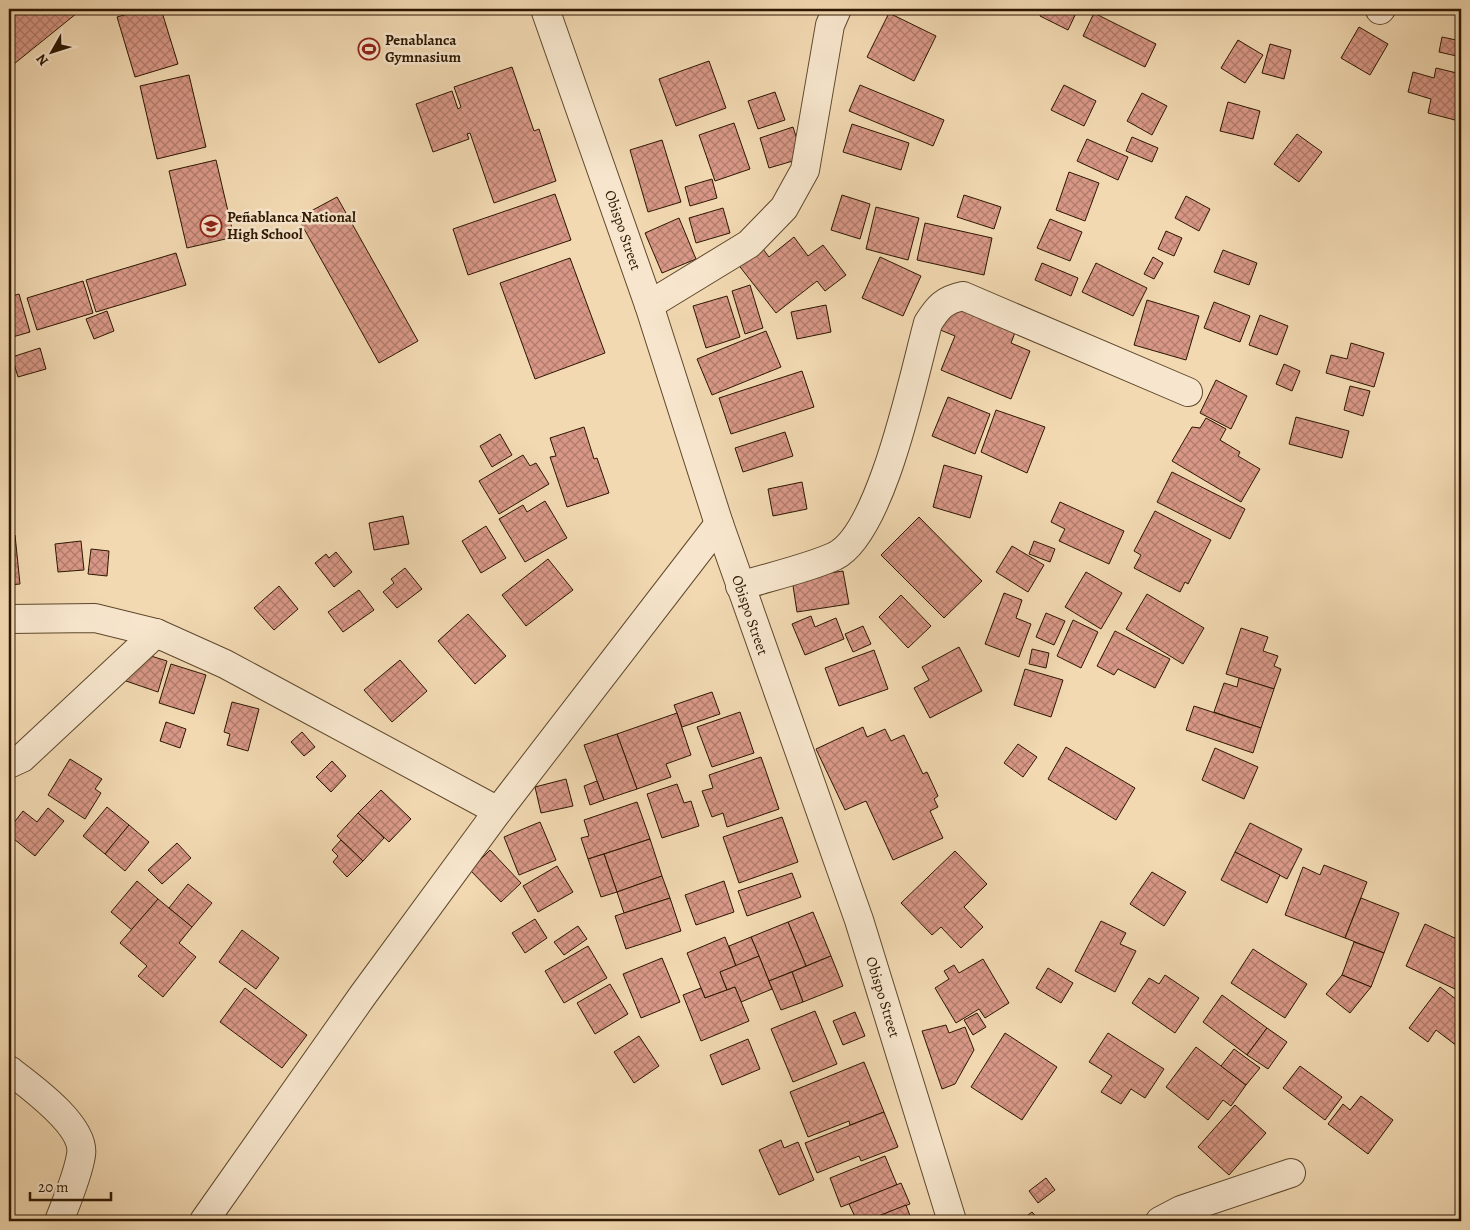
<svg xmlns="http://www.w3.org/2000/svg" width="1470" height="1230" font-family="Alegreya,serif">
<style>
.building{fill:url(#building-cross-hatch);stroke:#2d1700}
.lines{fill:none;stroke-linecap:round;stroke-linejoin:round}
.minor-casing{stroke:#5e482c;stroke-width:30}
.tertiary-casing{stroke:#5e482c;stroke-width:30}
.minor{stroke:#f7e6cd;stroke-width:28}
.tertiary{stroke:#f7e6cd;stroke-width:28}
.labels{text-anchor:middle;stroke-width:5;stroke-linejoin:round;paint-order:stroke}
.poi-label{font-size:15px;font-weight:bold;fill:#2d1700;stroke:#f7e6cd;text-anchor:start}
.street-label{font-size:15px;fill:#2d1700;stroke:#f7e6cd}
</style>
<defs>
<pattern id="building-cross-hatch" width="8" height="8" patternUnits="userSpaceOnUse" patternTransform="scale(1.25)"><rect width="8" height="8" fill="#d99887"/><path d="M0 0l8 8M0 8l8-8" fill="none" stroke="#b07b6c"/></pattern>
</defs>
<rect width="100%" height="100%" fill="#f2d9b2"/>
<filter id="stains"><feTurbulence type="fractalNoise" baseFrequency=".004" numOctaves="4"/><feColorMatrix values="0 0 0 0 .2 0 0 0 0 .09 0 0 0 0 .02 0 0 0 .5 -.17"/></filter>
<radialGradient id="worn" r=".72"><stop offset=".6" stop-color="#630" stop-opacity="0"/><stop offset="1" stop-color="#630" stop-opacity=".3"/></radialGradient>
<g class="building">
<path d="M16,9H82L9,68V15Z"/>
<path d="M145,9H161L178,64L135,77L117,17Z"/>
<path d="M1043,9H1078L1068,30L1040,16Z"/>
<path d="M889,13L936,36L914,81L867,57Z"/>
<path d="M1094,13L1156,44L1145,67L1083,36Z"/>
<path d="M1359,27L1388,44L1370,75L1341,58Z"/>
<path d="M1442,37L1461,41V57L1439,52Z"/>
<path d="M1238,40L1263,55L1245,83L1221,68Z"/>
<path d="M1270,44L1291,50L1284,79L1262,73Z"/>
<path d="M709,61L726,108L676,126L659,79Z"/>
<path d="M512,67L534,131L539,129L556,181L494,203L470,133L467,134L469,139L433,152L416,104L452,91L458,109L461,107L454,87Z"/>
<path d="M1436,68L1461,74V96L1455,120L1428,113L1431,99L1408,92L1413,72L1434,78Z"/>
<path d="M189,75L206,147L157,159L140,86Z"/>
<path d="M860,85L944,120L933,146L849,111Z"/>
<path d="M1064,85L1096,101L1084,126L1051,110Z"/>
<path d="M775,92L785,120L758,129L748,101Z"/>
<path d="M1142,93L1167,106L1152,135L1127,121Z"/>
<path d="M1228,102L1260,111L1253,139L1220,131Z"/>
<path d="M734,123L750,169L715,181L699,135Z"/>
<path d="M852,124L909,143L901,170L843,152Z"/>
<path d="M793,127L803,158L769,168L760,138Z"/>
<path d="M1297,134L1322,152L1299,182L1274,164Z"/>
<path d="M1132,137L1158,148L1152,162L1126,151Z"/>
<path d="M1087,139L1128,157L1118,180L1077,161Z"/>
<path d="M662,140L681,202L648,212L630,150Z"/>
<path d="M216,160L234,237L187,248L169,171Z"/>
<path d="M1069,172L1099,183L1085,221L1056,210Z"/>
<path d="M712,179L717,198L690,206L685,187Z"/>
<path d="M555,194L571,240L468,275L453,229Z"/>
<path d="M842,195L870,204L860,239L831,230Z"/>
<path d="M964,195L1001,207L994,229L957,217Z"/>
<path d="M1186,196L1210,209L1199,231L1175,218Z"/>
<path d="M337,197L418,341L379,363L298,218Z"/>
<path d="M876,207L919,218L908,260L866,249Z"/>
<path d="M723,208L730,233L696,243L689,218Z"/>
<path d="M679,218L696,259L662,273L645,233Z"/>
<path d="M1050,219L1082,232L1070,261L1037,248Z"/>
<path d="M925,223L992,238L984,275L917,260Z"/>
<path d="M1166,231L1182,238L1174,256L1158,249Z"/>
<path d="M794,237L808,256L823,245L846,275L825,291L817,281L776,313L737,263L760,245L769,257Z"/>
<path d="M1223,250L1257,263L1249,285L1214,272Z"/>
<path d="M176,253L186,285L96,312L86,280Z"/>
<path d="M880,257L921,276L903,316L862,298Z"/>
<path d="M1153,257L1163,263L1154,279L1144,274Z"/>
<path d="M570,258L605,353L535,379L500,283Z"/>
<path d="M1042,263L1078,278L1071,296L1035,280Z"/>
<path d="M1096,263L1147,288L1133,316L1082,292Z"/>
<path d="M83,281L93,313L37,330L27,298Z"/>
<path d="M750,285L763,328L745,334L732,291Z"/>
<path d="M19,294L30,332L9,338V297Z"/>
<path d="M727,296L740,337L706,348L693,306Z"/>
<path d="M1147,300L1199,316L1186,360L1134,345Z"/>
<path d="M949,302L1016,330L1011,343L1030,351L1011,399L941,370L955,336L938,329Z"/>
<path d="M1214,302L1250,316L1240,342L1204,328Z"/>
<path d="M826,305L831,332L797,339L791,312Z"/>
<path d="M107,311L114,331L94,339L86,319Z"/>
<path d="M1260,315L1288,326L1277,355L1249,345Z"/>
<path d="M766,331L781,367L712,395L697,359Z"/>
<path d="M1351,343L1384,353L1374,387L1326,373L1331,355L1347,359Z"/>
<path d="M40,348L46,369L18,377L12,357Z"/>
<path d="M1284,364L1300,371L1292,391L1276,384Z"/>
<path d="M802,371L814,407L731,434L719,398Z"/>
<path d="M1216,380L1247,396L1231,429L1200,413Z"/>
<path d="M1350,386L1370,391L1363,416L1344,410Z"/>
<path d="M948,397L990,414L975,454L932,436Z"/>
<path d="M996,410L1045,427L1027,473L981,452Z"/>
<path d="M1296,417L1349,431L1342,458L1289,444Z"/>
<path d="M1206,418L1226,429L1220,440L1240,452L1238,456L1260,469L1241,502L1172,461L1192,427L1200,428Z"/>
<path d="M584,427L594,459L597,458L609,493L567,507L550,457L556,456L550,438Z"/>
<path d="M785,432L793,456L743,472L735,448Z"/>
<path d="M500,434L512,455L492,467L480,446Z"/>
<path d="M523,455L530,466L536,463L549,484L499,514L479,481Z"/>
<path d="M944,465L982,476L970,518L933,507Z"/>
<path d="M1172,472L1245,509L1230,539L1157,502Z"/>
<path d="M802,482L807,509L773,516L768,489Z"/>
<path d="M545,501L567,538L525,562L499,519L523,505L527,512Z"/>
<path d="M1060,502L1124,531L1109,564L1059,541L1065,529L1051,522Z"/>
<path d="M1155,511L1211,540L1188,584L1185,582L1180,592L1134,568L1141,555L1134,551Z"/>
<path d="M403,516L409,544L374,550L369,523Z"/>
<path d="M919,517L982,581L944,618L881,555Z"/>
<path d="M486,526L506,558L481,573L462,541Z"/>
<path d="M15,535L20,584L9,585V536Z"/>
<path d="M81,541L84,570L58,572L55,544Z"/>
<path d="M1034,541L1055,549L1050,562L1029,554Z"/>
<path d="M1012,546L1044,565L1028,592L996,572Z"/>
<path d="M91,549L109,551L107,576L88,574Z"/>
<path d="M336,552L352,572L334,587L315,563L326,554L329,558Z"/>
<path d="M548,559L573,590L526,626L502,595Z"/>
<path d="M405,568L422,589L397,608L383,592L394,583L391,579Z"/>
<path d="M843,571L849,604L797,612L792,579Z"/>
<path d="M1086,572L1122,593L1101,629L1065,607Z"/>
<path d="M279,586L298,609L274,630L254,608Z"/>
<path d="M359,590L374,610L343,632L328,612Z"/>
<path d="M1004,593L1022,600L1016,618L1031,624L1019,657L985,644Z"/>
<path d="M1147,594L1204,628L1183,664L1126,629Z"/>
<path d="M901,595L931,626L908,648L879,617Z"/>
<path d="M1046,613L1065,621L1054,645L1036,637Z"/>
<path d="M468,614L506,656L475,684L438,641Z"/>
<path d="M811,616L815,627L836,618L844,639L805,655L792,624Z"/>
<path d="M1073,620L1098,632L1081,668L1057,656Z"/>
<path d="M863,626L871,644L853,652L845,634Z"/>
<path d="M1241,628L1268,637L1263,651L1278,656L1274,666L1281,669L1274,689L1226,674Z"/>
<path d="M1115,631L1170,659L1155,688L1118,669L1114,675L1097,666Z"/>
<path d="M959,647L982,691L930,718L914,688L929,680L922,667Z"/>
<path d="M1032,649L1049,653L1046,668L1029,664Z"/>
<path d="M874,650L888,689L839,706L825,668Z"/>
<path d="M135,651L167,661L158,692L126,681Z"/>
<path d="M400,660L427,691L392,722L364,690Z"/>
<path d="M171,664L206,675L194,714L159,703Z"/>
<path d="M1025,669L1063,680L1051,717L1014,705Z"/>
<path d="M1239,678L1274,689L1261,728L1214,712L1224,683L1237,687Z"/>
<path d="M712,692L720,714L682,727L674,705Z"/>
<path d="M232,702L259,709L248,751L227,745L230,734L224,732Z"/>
<path d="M1194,706L1261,728L1253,753L1186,730Z"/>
<path d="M740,712L754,753L712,767L697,727Z"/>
<path d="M677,713L691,755L666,764L671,777L637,789L617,734Z"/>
<path d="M166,722L186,729L180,748L160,741Z"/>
<path d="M863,727L867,737L885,729L891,741L904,735L923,774L927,772L938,796L934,799L938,807L930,811L943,838L893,860L866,801L845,810L816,749Z"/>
<path d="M302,732L315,747L304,756L291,742Z"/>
<path d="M617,734L637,789L604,800L584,745Z"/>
<path d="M1018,744L1037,757L1023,777L1004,763Z"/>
<path d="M1066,747L1135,788L1116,820L1048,779Z"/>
<path d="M1215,748L1258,767L1244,799L1202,780Z"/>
<path d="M761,757L779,809L727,827L723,813L712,817L702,791L713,788L709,775Z"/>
<path d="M70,759L102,779L95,789L101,793L85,819L48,795Z"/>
<path d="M332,761L346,776L331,792L316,777Z"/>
<path d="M566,779L573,806L541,813L535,787Z"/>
<path d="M597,781L604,800L590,805L584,786Z"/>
<path d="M677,784L684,803L691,801L699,826L662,838L647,794Z"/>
<path d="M381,790L411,819L389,842L358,813Z"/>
<path d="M637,802L650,839L588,859L581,838L589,836L584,820Z"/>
<path d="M107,807L129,825L105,854L83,836Z"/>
<path d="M48,808L64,821L35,856L9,835V829L23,811L37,822Z"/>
<path d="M358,813L384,838L363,861L337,836Z"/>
<path d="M782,817L798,862L739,883L723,837Z"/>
<path d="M540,822L556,860L519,875L504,837Z"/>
<path d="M1250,823L1302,849L1287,879L1235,852Z"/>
<path d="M129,825L149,842L125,871L105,854Z"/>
<path d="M650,839L662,876L617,892L604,854Z"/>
<path d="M341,840L363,861L347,877L333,862L338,856L332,850Z"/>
<path d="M177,843L191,858L162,884L148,870Z"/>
<path d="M490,850L521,883L501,902L470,870Z"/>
<path d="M955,851L987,884L964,907L983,927L961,948L941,927L932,935L901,903Z"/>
<path d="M1235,852L1280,875L1267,903L1221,880Z"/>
<path d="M604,854L617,892L601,897L588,859Z"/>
<path d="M1324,865L1367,882L1345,938L1285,915L1303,867L1320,875Z"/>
<path d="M557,866L573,892L538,912L523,886Z"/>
<path d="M1152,872L1186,892L1164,926L1130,904Z"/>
<path d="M792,873L801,897L747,916L738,891Z"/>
<path d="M662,876L670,898L624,913L617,892Z"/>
<path d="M137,881L158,899L132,930L111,912Z"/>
<path d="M724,881L734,912L696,925L685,895Z"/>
<path d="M188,884L212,903L192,927L169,908Z"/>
<path d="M670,898L681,931L626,949L615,916Z"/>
<path d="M1361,898L1399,913L1384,953L1345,938Z"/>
<path d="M158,899L192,927L179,943L196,957L163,997L138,976L147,966L120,943Z"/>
<path d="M813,912L831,956L806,966L788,922Z"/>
<path d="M535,919L547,938L525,953L512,933Z"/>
<path d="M1101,921L1126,933L1120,944L1136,951L1115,992L1075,971Z"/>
<path d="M788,922L806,966L769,981L751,937Z"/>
<path d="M1425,924L1461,941V981L1457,990L1406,966Z"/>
<path d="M578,926L587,939L564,955L554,942Z"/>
<path d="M242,930L279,958L256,989L219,962Z"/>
<path d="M725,937L736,966L720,972L727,990L705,998L687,953Z"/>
<path d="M751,937L759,956L736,966L729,946Z"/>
<path d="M1354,942L1384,953L1371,987L1342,975Z"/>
<path d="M588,946L607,978L564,1003L545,971Z"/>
<path d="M1253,949L1307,984L1285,1018L1231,983Z"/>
<path d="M759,956L772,989L741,1002L735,987L727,990L720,972Z"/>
<path d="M831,956L843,986L803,1002L792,972Z"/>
<path d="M662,958L680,1002L641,1018L623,974Z"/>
<path d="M983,959L1009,1003L985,1018L979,1009L956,1023L935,988L949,979L944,971L954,965L959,973Z"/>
<path d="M1048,968L1073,983L1061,1003L1036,988Z"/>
<path d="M792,972L803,1002L781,1010L769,981Z"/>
<path d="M1165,975L1199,998L1175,1033L1132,1003L1149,978L1159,984Z"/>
<path d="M1342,975L1371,987L1350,1013L1326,994Z"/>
<path d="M610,984L628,1014L595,1034L577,1003Z"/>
<path d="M735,987L749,1021L701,1041L683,995L701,988L705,998Z"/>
<path d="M1440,987L1461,1003V1040L1457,1046L1436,1030L1428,1042L1409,1028Z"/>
<path d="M245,988L307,1035L282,1068L220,1022Z"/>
<path d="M1222,995L1267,1028L1247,1055L1203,1022Z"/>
<path d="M815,1011L837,1064L793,1082L771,1029Z"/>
<path d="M855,1012L865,1036L843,1045L833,1021Z"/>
<path d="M977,1013L986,1027L973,1035L964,1020Z"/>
<path d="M946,1025L949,1033L965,1027L974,1050L955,1084L942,1089L922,1031Z"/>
<path d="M1267,1028L1287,1042L1268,1069L1247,1055Z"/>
<path d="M1005,1033L1057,1067L1022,1120L971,1087Z"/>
<path d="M1108,1033L1164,1069L1145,1098L1131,1089L1121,1104L1101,1092L1112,1076L1089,1062Z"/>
<path d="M639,1036L659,1066L634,1083L614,1052Z"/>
<path d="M748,1039L760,1069L722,1085L710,1055Z"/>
<path d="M1196,1047L1246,1085L1231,1106L1223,1100L1208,1120L1166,1087Z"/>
<path d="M1234,1049L1260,1068L1246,1085L1221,1066Z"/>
<path d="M864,1062L884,1112L850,1125L849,1121L808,1137L790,1092Z"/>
<path d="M1300,1066L1342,1097L1325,1120L1283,1088Z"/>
<path d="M1361,1096L1393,1120L1368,1154L1328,1124L1343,1104L1350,1110Z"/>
<path d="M1235,1105L1266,1133L1229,1175L1198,1147Z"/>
<path d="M884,1112L898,1147L861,1161L859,1156L817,1173L805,1143Z"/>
<path d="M781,1140L784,1148L798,1142L814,1180L779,1195L759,1150Z"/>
<path d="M885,1156L897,1185L841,1207L830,1178Z"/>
<path d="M1046,1178L1055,1190L1038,1203L1029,1191Z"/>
<path d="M901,1183L910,1204L866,1221H857L849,1204Z"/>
<path d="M906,1205L912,1221H866Z"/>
<path d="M1032,1212L1040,1221H1020Z"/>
</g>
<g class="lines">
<g class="minor-casing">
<g id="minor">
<path d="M1380,10L1381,9"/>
<path d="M649,305L749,244L784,208L805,170L830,25L837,9"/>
<path d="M740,586C769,577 809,568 835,556C882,533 914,374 928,323C938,307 944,300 963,296L1188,392"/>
<path d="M9,619L95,618L156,633L225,664L498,811"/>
<path d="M9,764L22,758L156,633"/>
<path d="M9,1070C30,1086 86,1126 81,1155C78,1175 66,1203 59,1221"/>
<path d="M204,1221L363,995L498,811L719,524"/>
<path d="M1160,1221L1181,1210L1291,1173"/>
</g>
</g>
<g class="tertiary-casing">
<path id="tertiary" d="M545,9L649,305L719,524L859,920L952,1221"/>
</g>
<use href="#minor" class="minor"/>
<use href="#tertiary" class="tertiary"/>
</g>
<defs>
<g id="stadium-ring" transform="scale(1.125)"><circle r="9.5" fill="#f7e6cd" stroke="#8f2418" stroke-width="1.5"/><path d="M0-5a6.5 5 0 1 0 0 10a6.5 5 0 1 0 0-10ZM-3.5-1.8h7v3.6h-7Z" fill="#8f2418"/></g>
<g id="school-ring" transform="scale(1.125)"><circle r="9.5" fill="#f7e6cd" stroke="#8f2418" stroke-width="1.5"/><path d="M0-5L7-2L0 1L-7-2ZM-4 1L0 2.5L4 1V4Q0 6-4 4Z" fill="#8f2418"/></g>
</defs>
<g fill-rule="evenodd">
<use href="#stadium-ring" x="369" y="49"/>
<use href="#school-ring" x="211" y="226"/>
</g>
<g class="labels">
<g class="poi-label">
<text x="385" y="45">Penablanca<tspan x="385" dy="17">Gymnasium</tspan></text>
<text x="227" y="222">Peñablanca National<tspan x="227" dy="17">High School</tspan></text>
</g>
<g class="street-label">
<text transform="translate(623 230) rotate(71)" y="5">Obispo Street</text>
<text transform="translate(750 615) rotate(71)" y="5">Obispo Street</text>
<text transform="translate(883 997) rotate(73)" y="5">Obispo Street</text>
</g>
</g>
<rect width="1470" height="1230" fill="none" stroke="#f2d9b2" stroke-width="30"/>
<rect x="10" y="10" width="1450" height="1210" fill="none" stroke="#2d1700" stroke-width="2.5"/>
<rect x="15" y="15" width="1440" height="1200" fill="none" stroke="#2d1700"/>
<g transform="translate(52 52) rotate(231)" stroke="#f7e6cd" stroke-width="4" paint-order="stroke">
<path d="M0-4L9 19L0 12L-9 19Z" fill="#2d1700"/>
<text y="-8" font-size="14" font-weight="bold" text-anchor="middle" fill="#2d1700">N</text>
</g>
<path d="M30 1192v8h81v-8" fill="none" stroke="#2d1700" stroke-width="2.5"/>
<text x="38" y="1192" font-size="15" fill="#2d1700" stroke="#f7e6cd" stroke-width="4" paint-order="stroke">20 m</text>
<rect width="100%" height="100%" filter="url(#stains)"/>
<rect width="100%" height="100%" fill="url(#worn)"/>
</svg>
